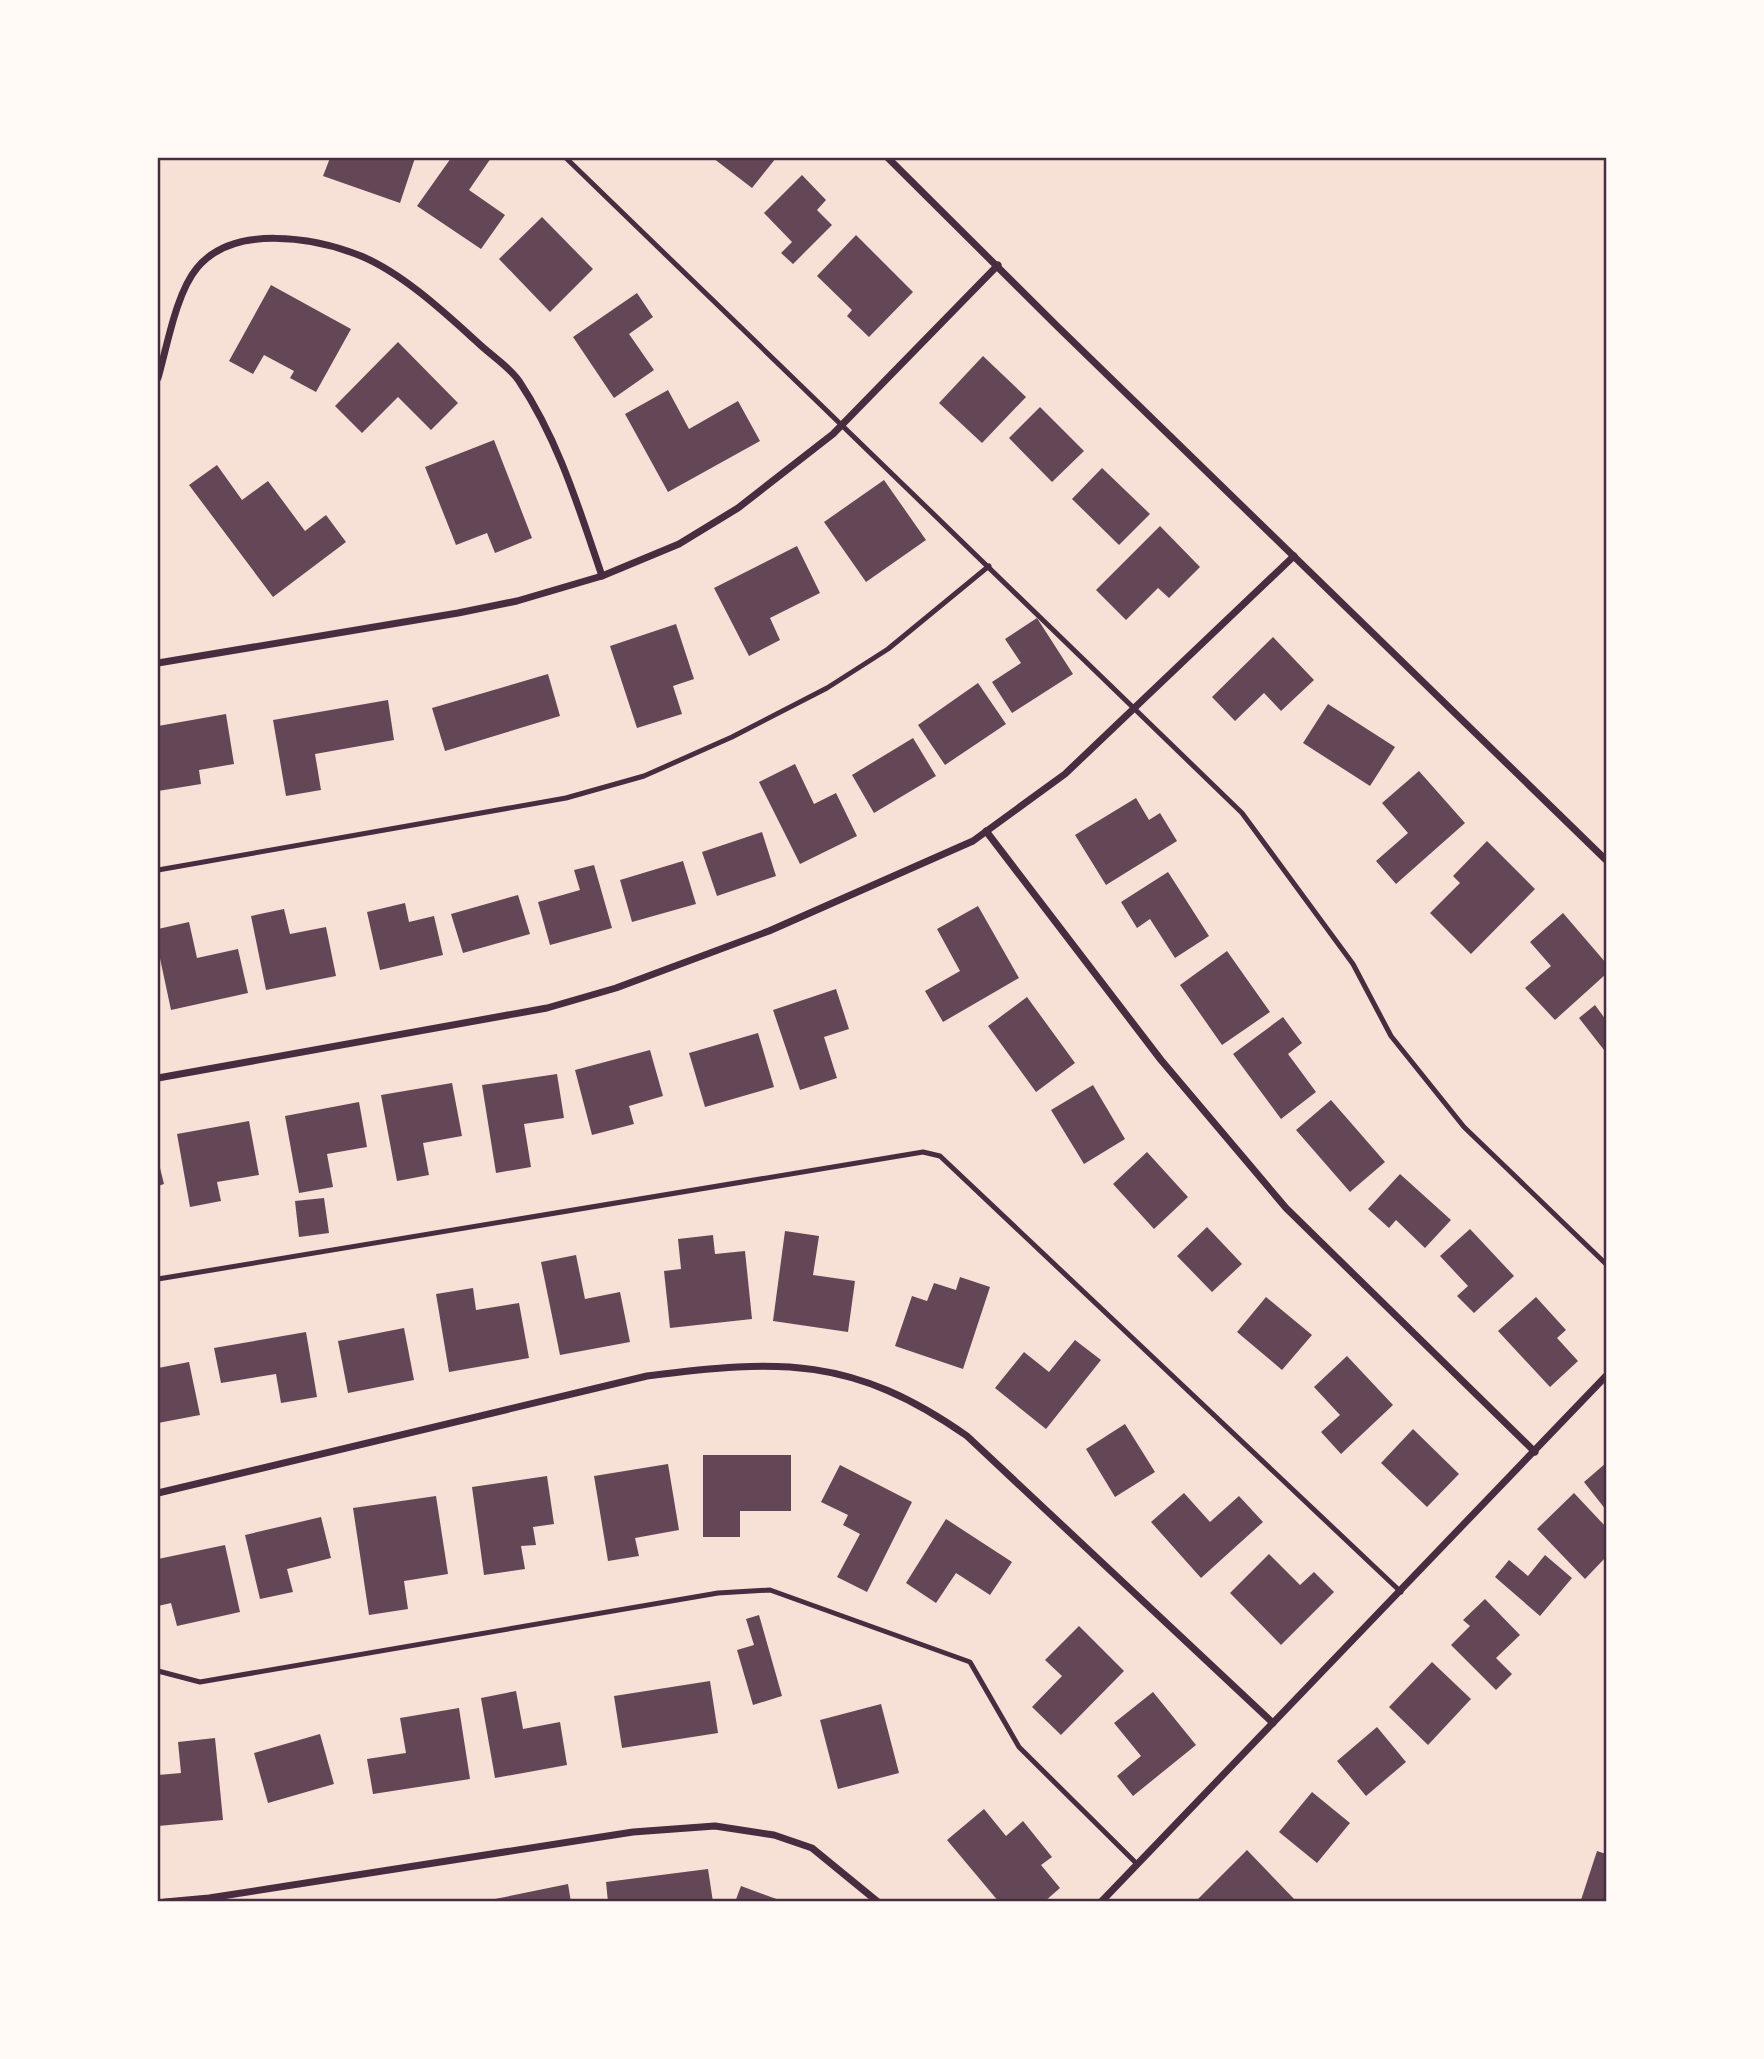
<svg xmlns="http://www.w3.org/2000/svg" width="1764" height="2059" font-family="Manrope,sans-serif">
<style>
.building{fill:#644757}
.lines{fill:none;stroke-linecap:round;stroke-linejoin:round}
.service{stroke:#4a2c40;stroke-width:5}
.minor{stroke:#4a2c40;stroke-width:7}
.neatline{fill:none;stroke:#4a2c40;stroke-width:2.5}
</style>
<rect width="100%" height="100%" fill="#f7e1d7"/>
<g class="building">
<path d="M330,158H415L400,203L323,176Z"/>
<path d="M451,158H491L469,190L505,215L481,249L417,206Z"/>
<path d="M713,158H776L752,188Z"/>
<path d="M802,175L826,200L817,210L832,225L793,264L781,253L792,242L764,213Z"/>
<path d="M542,217L593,269L550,312L499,259Z"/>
<path d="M856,235L913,292L869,337L847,316L852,310L817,276Z"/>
<path d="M271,285L351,329L316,392L290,378L294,371L264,355L253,374L229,361Z"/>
<path d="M637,293L653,317L629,334L654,370L614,398L573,337Z"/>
<path d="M398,342L458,403L431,430L398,397L362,433L335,406Z"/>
<path d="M983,356L1026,397L982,443L939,403Z"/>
<path d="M668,390L689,429L738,401L760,441L668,492L625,414Z"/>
<path d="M1040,407L1084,451L1052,482L1009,438Z"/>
<path d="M494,440L532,538L495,553L487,533L456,545L425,467Z"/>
<path d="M217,465L242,500L268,481L305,531L326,515L346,542L273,597L189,485Z"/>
<path d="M1102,468L1150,514L1119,545L1072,499Z"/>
<path d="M884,480L926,540L866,582L824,522Z"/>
<path d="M1160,526L1200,567L1169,598L1158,588L1126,620L1096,590Z"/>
<path d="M797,546L820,593L770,618L780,640L749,656L714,588Z"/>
<path d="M1037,618L1073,674L1012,713L992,682L1021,663L1005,639Z"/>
<path d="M676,624L694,679L673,686L682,714L637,728L610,646Z"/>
<path d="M1273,637L1314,680L1281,711L1264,693L1235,721L1212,697Z"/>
<path d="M548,674L560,716L445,751L432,708Z"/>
<path d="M978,683L1006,724L945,765L918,725Z"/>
<path d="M388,700L394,740L315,754L321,790L286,796L273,720Z"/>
<path d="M1328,704L1395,747L1370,786L1303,743Z"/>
<path d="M226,714L234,764L199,770L201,784L158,791V726Z"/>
<path d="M913,738L936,776L874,813L852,775Z"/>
<path d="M795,764L814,804L836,793L857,836L800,864L759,782Z"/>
<path d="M1419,771L1465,823L1396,884L1376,861L1408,833L1382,803Z"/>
<path d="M1136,798L1149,820L1160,813L1177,841L1106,885L1075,835Z"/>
<path d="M762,832L776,876L717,896L702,852Z"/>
<path d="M1487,841L1535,889L1471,954L1430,913L1460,883L1453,876Z"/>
<path d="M683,861L696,904L632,922L620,880Z"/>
<path d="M594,865L612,928L550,945L538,902L580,890L574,870Z"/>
<path d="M1168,872L1209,936L1175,958L1150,919L1137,928L1121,902Z"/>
<path d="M518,895L530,934L463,953L451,914Z"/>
<path d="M405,903L409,922L434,916L443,955L380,970L367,912Z"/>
<path d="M978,906L1019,978L943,1022L925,991L960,971L937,929Z"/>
<path d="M284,909L290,934L326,927L336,976L266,990L251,916Z"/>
<path d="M1563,913L1606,963V974L1555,1020L1525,988L1551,966L1530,942Z"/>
<path d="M189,922L197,958L238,949L248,993L171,1010L158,949V929Z"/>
<path d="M1227,951L1270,1012L1222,1045L1180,985Z"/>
<path d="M836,989L849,1029L824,1037L837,1078L800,1090L773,1010Z"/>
<path d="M1027,997L1075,1063L1036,1092L988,1026Z"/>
<path d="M1595,1005L1606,1020L1604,1050L1579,1018Z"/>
<path d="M1283,1017L1302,1043L1288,1054L1316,1092L1281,1119L1233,1054Z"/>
<path d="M758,1033L774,1087L705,1107L689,1053Z"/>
<path d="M650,1050L663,1096L629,1106L634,1124L592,1135L575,1070Z"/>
<path d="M557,1074L564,1118L524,1124L531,1167L496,1173L482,1085Z"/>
<path d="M452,1083L462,1136L423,1143L429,1175L397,1181L381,1095Z"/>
<path d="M1093,1085L1125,1139L1084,1164L1051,1110Z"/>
<path d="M1331,1100L1385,1162L1350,1192L1296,1130Z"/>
<path d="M359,1102L367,1147L327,1154L333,1187L299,1193L285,1116Z"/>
<path d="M249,1121L259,1175L217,1182L221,1201L190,1207L177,1134Z"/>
<path d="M1147,1152L1188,1197L1154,1229L1113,1184Z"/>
<path d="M158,1160L164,1184L158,1186Z"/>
<path d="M1400,1174L1451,1220L1425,1248L1396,1220L1389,1228L1368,1209Z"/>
<path d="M324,1198L329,1233L299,1237L295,1201Z"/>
<path d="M1207,1227L1242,1264L1212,1292L1177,1256Z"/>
<path d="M1470,1229L1514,1276L1474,1313L1457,1296L1468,1286L1440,1256Z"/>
<path d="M785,1231L819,1236L813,1275L855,1281L848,1332L773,1321Z"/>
<path d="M713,1235L715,1254L745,1251L752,1319L670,1328L664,1271L681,1269L678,1239Z"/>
<path d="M576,1255L585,1299L620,1292L630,1342L560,1355L541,1262Z"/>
<path d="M960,1277L990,1287L963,1369L895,1346L912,1296L927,1301L934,1283L956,1290Z"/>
<path d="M473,1288L476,1310L519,1303L529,1358L449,1372L436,1294Z"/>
<path d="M1266,1297L1312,1335L1282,1370L1237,1332Z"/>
<path d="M1536,1297L1566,1330L1557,1338L1578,1361L1550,1387L1498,1331Z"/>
<path d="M404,1328L414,1380L348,1393L338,1341Z"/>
<path d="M306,1332L317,1397L281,1403L276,1374L221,1383L214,1348Z"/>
<path d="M1075,1340L1101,1360L1046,1429L995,1388L1024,1352L1049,1372Z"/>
<path d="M1347,1356L1393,1405L1341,1454L1321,1432L1340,1415L1314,1387Z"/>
<path d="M189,1362L200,1415L158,1423V1368Z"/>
<path d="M1125,1424L1155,1472L1115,1497L1086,1449Z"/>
<path d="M1413,1429L1459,1474L1427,1507L1381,1463Z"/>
<path d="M703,1455H791V1511H740V1537H703Z"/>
<path d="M1606,1463V1510L1584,1482Z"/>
<path d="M668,1464L679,1530L635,1538L639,1556L608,1561L594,1476Z"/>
<path d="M840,1465L912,1502L867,1592L837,1577L860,1534L843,1525L848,1515L821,1502Z"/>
<path d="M547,1476L554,1524L533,1527L536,1545L521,1546L525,1569L484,1575L472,1487Z"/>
<path d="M1184,1493L1210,1522L1239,1496L1263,1522L1201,1578L1151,1522Z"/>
<path d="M1574,1493L1606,1527V1557L1585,1579L1537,1529Z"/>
<path d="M436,1496L448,1574L404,1581L408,1609L369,1615L353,1508Z"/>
<path d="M321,1517L331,1558L287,1569L293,1592L260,1599L245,1535Z"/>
<path d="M946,1519L1012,1562L990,1595L956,1573L936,1603L906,1583Z"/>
<path d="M225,1545L240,1612L177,1626L171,1603L158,1606V1559Z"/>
<path d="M1269,1554L1300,1585L1314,1572L1334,1592L1281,1645L1230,1593Z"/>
<path d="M1545,1555L1572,1578L1540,1616L1495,1577L1509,1560L1528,1576Z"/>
<path d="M1485,1599L1520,1635L1496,1658L1512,1674L1496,1690L1451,1645L1470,1626L1463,1620Z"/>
<path d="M759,1615L782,1696L753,1705L737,1650L754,1645L746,1619Z"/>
<path d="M1079,1626L1124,1671L1061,1735L1032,1707L1062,1676L1045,1660Z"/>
<path d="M1432,1662L1471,1699L1428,1745L1389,1707Z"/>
<path d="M710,1681L718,1733L622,1748L614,1696Z"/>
<path d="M516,1691L523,1729L560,1722L567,1765L495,1778L481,1698Z"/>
<path d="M1153,1692L1196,1745L1133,1796L1117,1776L1141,1756L1114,1723Z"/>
<path d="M881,1704L899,1773L838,1789L820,1720Z"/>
<path d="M459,1708L470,1779L373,1794L367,1759L406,1753L400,1718Z"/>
<path d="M1377,1727L1406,1762L1366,1796L1337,1761Z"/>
<path d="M320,1734L334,1784L268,1803L254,1753Z"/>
<path d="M215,1738L223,1820L158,1826V1775L181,1773L178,1742Z"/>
<path d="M1312,1792L1350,1823L1317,1863L1279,1832Z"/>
<path d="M984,1809L1006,1836L1023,1821L1052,1857L1041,1865L1060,1888L1044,1902H999L947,1840Z"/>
<path d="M1247,1850L1297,1902H1195Z"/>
<path d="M1597,1851L1606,1854V1902H1585L1581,1900Z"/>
<path d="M708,1869L713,1902H608L606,1882Z"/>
<path d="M568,1884L571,1902H490V1900Z"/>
<path d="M741,1886L782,1901V1902H735Z"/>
</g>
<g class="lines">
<g class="service">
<path d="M566,158L1242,813L1353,964L1391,1036L1464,1127L1606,1264"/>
<path d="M158,870L566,798L644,776L732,737L827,688L888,649L989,566"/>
<path d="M158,1279L923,1152L940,1156L1401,1592"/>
<path d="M158,1671L200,1682L718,1593L770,1590L970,1662L1019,1747L1137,1864"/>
</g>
<g class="minor">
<path d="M888,158L1058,327L1606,860"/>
<path d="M158,378C167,347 176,293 197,268C233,224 314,237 361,256C402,273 444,312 476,341C489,354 509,366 519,381C559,441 579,509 602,576"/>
<path d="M158,663L458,613L517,601L602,576L679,544L738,508L833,434L998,265"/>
<path d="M986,831L1161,1060L1286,1208L1535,1452"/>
<path d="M158,1078L547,1008L616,988L769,931L973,841L1065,774L1294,556"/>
<path d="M158,1493L647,1376C780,1359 853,1356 967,1436L1273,1723"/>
<path d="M165,1902L209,1898L633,1832L715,1826L774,1835L812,1848L878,1902"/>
<path d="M1101,1902L1606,1376"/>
</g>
</g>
<rect width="1764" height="2059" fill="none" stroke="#fffaf5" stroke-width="318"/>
<rect x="159" y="159" width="1446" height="1741" class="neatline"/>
</svg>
